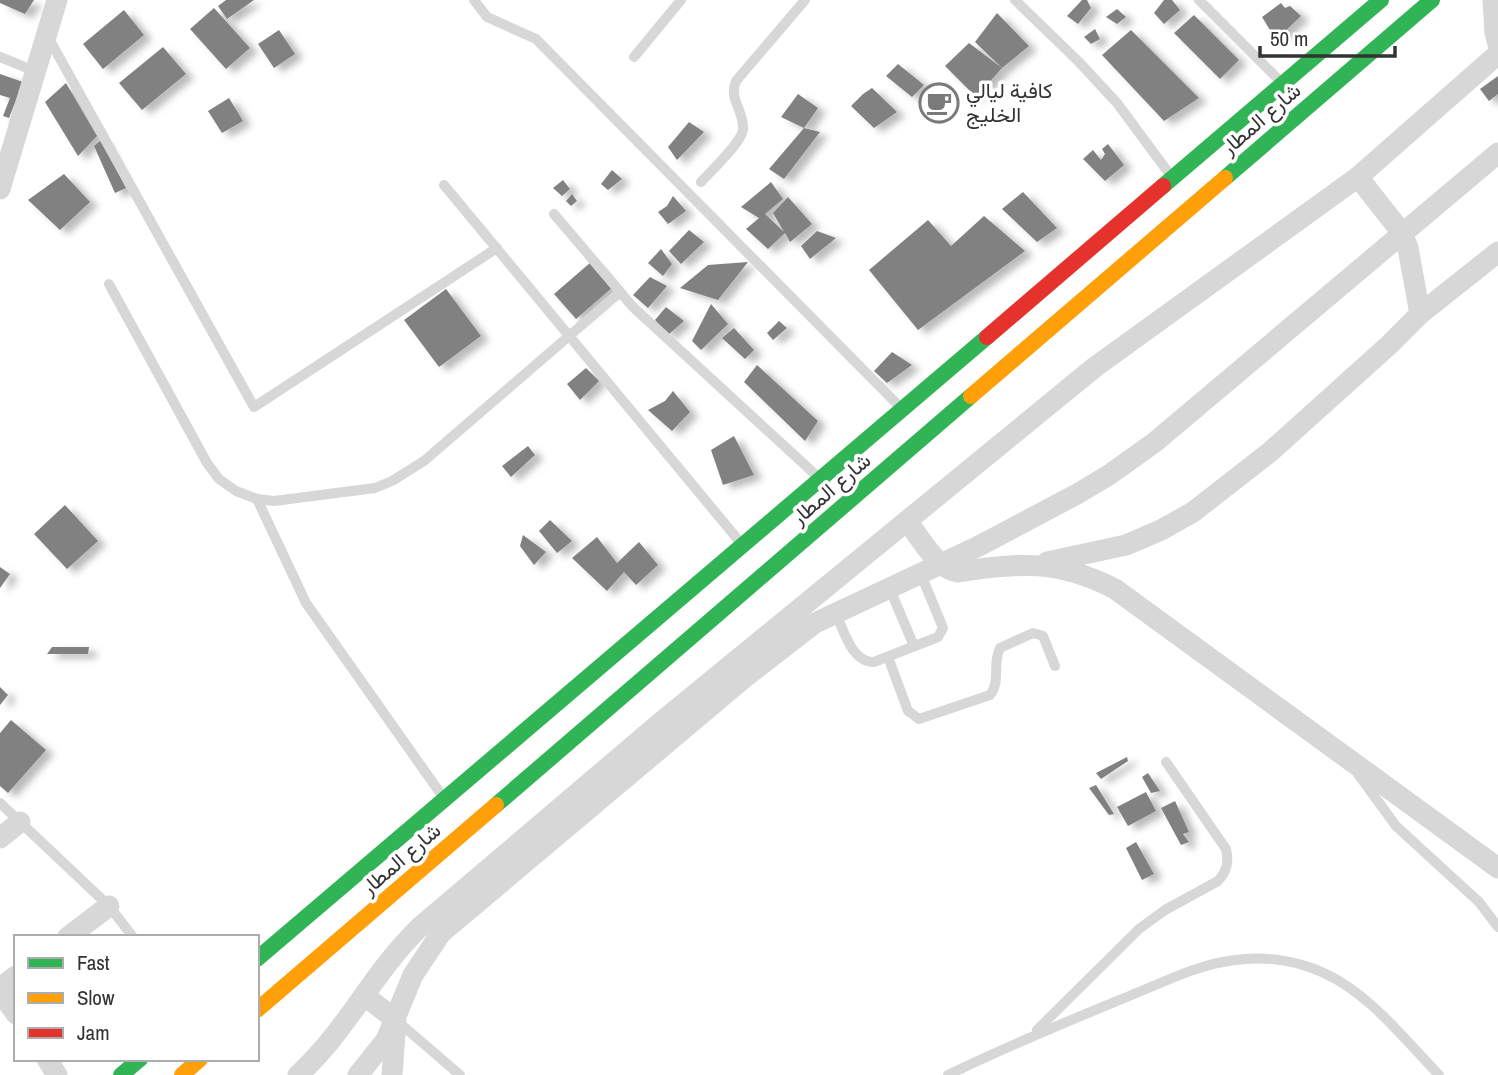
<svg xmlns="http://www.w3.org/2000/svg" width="1498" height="1075" font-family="'Archivo Narrow',Vazirmatn,sans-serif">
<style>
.building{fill:#818181;filter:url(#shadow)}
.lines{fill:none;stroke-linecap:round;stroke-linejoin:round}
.lane{stroke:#d7d7d7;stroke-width:10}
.street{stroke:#d7d7d7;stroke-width:21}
.fast{stroke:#30b455;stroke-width:16}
.slow{stroke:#ff9f0a;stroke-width:16}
.jam{stroke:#e5322d;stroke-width:16}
.labels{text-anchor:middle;stroke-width:7;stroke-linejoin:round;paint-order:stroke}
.poi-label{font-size:21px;fill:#333;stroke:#fff;text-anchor:start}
.street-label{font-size:21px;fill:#333;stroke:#fff}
</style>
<defs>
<filter id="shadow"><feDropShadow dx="8" dy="4.5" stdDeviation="3.5" flood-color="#0004"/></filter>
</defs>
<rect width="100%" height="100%" fill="#fff"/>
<g class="building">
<path d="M0,0H34L25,14L0,3Z"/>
<path d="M226,0H254L227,19L218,6Z"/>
<path d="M1082,0H1087L1091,8L1078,24L1067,16Z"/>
<path d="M1164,0H1172L1180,10L1164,24L1154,13Z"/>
<path d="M1281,3L1285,8L1290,6L1301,16L1276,40L1262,17Z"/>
<path d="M214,8L250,48L226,69L190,29Z"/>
<path d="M1117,9L1126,17L1117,24L1106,17Z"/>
<path d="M124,10L144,35L103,69L83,44Z"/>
<path d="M997,13L1029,46L1002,68L975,42Z"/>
<path d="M1194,15L1239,60L1220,79L1174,33Z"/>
<path d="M1095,29L1100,39L1091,44L1084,37Z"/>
<path d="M279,30L295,54L274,68L258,44Z"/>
<path d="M1131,30L1199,98L1164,121L1102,55Z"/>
<path d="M969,43L1002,68L976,97L945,66Z"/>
<path d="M163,47L186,74L142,110L119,83Z"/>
<path d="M898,64L924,85L912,97L886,76Z"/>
<path d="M0,74L23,82L9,118L3,116L10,98L0,95Z"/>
<path d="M1498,76V94L1489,101L1480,89Z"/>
<path d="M66,83L97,136L78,156L45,102Z"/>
<path d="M872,88L897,112L874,128L851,106L863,94Z"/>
<path d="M798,94L818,108L804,128L781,117Z"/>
<path d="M229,98L243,121L222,133L208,111Z"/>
<path d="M689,122L704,132L677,160L668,147Z"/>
<path d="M804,128L820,132L784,179L769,169Z"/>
<path d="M101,140L126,188L115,193L94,146Z"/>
<path d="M1108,144L1124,165L1105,181L1083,159L1093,150L1101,160L1105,154L1102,149Z"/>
<path d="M612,170L622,179L608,190L601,184Z"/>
<path d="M64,174L90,202L60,230L28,200Z"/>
<path d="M563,180L570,189L562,196L553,188Z"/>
<path d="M771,182L783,199L765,214L784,232L773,213L788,197L812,224L790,242L785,233L768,249L746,229L759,218L741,207Z"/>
<path d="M1023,192L1057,228L1037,242L1002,209Z"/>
<path d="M572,194L577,201L571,206L566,201Z"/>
<path d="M673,196L686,211L668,224L658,212L667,206Z"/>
<path d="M984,216L1025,251L918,330L869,270L928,220L951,246Z"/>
<path d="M689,230L704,242L681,264L669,251Z"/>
<path d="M817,231L836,238L810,259L801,246Z"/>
<path d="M661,249L672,264L663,276L648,263Z"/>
<path d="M591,262L613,287L576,319L554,294Z"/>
<path d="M748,262L718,300L680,288L708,265Z"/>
<path d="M650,277L667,286L648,308L633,295Z"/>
<path d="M446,289L481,336L439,367L404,320Z"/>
<path d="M711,304L728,324L701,350L692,341Z"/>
<path d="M666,307L684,321L668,335L655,320Z"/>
<path d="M779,321L787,328L773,340L767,333Z"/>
<path d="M734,328L754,350L745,359L722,338Z"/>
<path d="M892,352L912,365L887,383L874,371Z"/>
<path d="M757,365L818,421L805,441L744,382Z"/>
<path d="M586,368L599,381L580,400L567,384Z"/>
<path d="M673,391L690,412L672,431L648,410L665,401Z"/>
<path d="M734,436L754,475L723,485L711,450Z"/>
<path d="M528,446L535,455L511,477L502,466Z"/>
<path d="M65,505L98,541L67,569L34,534Z"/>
<path d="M550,520L572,541L557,553L539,531Z"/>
<path d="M523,535L546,552L534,565L520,546Z"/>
<path d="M597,537L617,563L639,542L658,565L636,585L624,572L607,591L572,558Z"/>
<path d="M0,567L10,574L0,588Z"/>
<path d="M52,647H89L88,654H47Z"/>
<path d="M0,687L8,695L0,705Z"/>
<path d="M11,720L46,750L8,793L0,786V733Z"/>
<path d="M1127,757L1128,761L1101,779L1096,773Z"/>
<path d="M1148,773L1160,791L1151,793L1142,777Z"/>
<path d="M1096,785L1114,814L1109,815L1089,788Z"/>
<path d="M1146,792L1156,811L1128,826L1117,807Z"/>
<path d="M1175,801L1189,832L1183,834L1189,842L1181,845L1161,808Z"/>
<path d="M1136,842L1154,874L1142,880L1126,848Z"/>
</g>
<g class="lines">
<g class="lane">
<path d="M474,0L487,17L536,39L900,407"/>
<path d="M1015,0L1079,62L1117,103L1171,176"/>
<path d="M1199,0L1281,82"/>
<path d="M48,37L254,407L497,248"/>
<path d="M0,57L37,72"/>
<path d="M634,57L681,0"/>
<path d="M701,182C711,171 741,143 743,130C745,112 728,99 736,81L805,0"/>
<path d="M444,185L740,542"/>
<path d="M554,214L633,307L818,477"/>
<path d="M109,284L207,463L219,479L236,491L257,499L274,501L375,488L392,481L424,461L620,292"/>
<path d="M257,499L306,603L443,797"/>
<path d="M889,587L914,646"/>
<path d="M835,612C844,630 851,662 874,662L938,637L943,628L920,572"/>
<path d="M888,657L908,711L919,719L990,695C1001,682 992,663 1000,648L1033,633L1043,636L1055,666"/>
<path d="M1358,774L1396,826L1479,902L1498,927"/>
<path d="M0,803L109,906L133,937"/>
<path d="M396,1020L460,1075"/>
<path d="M1037,1030L1139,929L1165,910L1218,881C1227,871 1229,862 1226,849L1166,762"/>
<path d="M948,1075C1009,1045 1071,1020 1134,994C1166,981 1200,964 1235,960C1264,956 1296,960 1324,973C1370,994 1404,1039 1439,1075"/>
</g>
<g class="street">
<path d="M1493,0L1495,33L1498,44"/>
<path d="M1358,177L1402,233L1408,248L1420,314"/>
<path d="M0,189L57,0"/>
<path d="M907,521C920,537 936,568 957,572C1020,563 1057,559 1115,589L1498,868"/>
<path d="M1047,562L1126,545L1161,530L1193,512L1270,452L1389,345L1420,314L1498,252"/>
<path d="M0,838L20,822"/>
<path d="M68,937L109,906"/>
<path d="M0,988L16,976"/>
<path d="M0,991L16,1014"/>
<path d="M365,996L396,1020L392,1075"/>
<path d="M47,1059L57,1075"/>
<path d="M298,1075C346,1032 373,972 420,927L660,723L1095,367L1358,177L1498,54"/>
<path d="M358,1075L386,1040L413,975L441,933L744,678L815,623L977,547L1077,494L1109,475L1155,442L1498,153"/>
</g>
<g class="fast">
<path d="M1225,178L1432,0"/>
<path d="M1163,186L1381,0"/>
<path d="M496,805L971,396"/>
<path d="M257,959L987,337"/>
<path d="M121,1075L140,1059"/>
</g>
<g class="slow">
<path d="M971,396L1225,178"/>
<path d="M257,1010L496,805"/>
<path d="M182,1075L200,1059"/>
</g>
<path class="jam" d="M987,337L1163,186"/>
</g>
<defs>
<g id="cafe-ring" transform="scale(2.0125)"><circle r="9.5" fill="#fff" stroke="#7a7a7a" stroke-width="1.5"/><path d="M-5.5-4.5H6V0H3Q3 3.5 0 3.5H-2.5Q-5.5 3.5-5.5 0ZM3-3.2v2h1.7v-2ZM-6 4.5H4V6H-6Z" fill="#7a7a7a"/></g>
</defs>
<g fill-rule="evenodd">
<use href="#cafe-ring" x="939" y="103"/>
</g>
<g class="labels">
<g class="poi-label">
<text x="966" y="98">كافية ليالي<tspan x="966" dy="24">الخليج</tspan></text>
</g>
<g class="street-label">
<text transform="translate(1261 119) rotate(-41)" y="7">شارع المطار</text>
<text transform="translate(831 489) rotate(-41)" y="7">شارع المطار</text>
<text transform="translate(401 859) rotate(-41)" y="7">شارع المطار</text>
</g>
</g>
<rect x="14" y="935" width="245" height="126" fill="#ffffff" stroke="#adadad" stroke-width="2"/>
<rect x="28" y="958" width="35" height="10" fill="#30b455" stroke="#adadad" stroke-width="2"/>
<text x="77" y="970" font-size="21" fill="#333333">Fast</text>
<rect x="28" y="993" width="35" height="10" fill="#ff9f0a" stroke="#adadad" stroke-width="2"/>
<text x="77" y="1005" font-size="21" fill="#333333">Slow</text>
<rect x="28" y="1028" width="35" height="10" fill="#e5322d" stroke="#adadad" stroke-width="2"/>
<text x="77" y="1040" font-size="21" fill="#333333">Jam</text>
<path d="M1260 46v10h135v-10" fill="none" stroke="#333333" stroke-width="3.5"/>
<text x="1270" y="46" font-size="21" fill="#333333" stroke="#ffffff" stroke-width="5" paint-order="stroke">50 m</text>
</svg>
